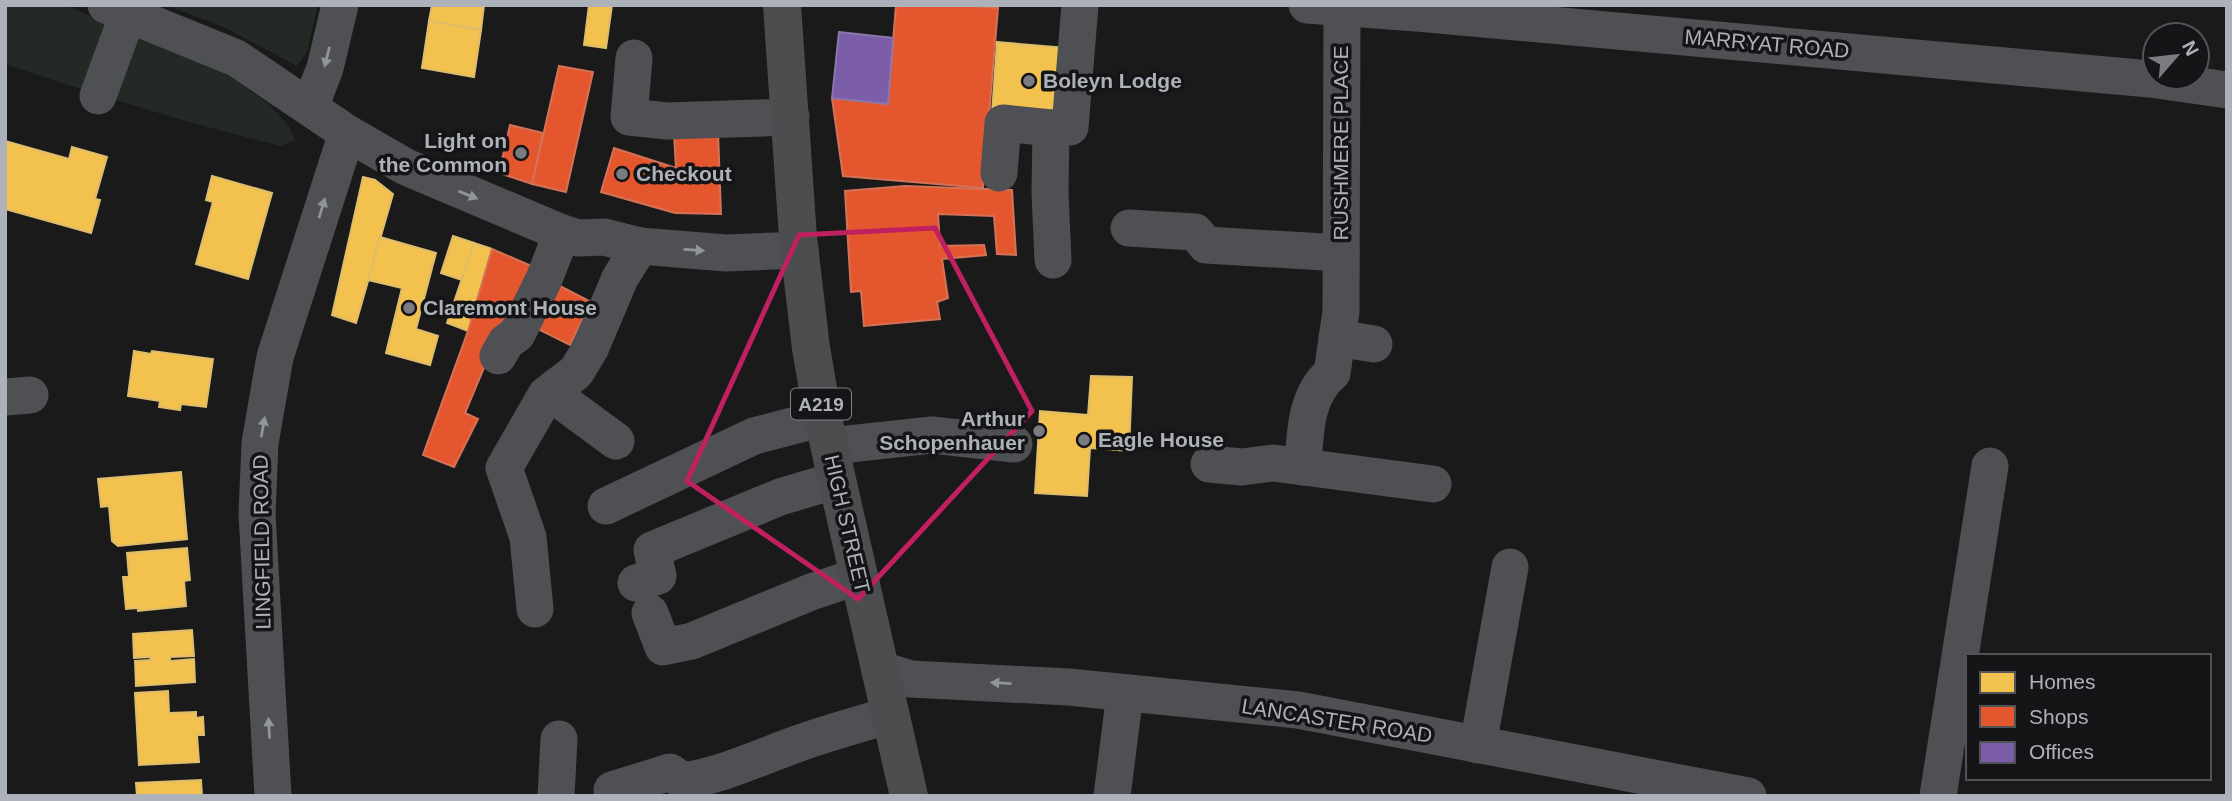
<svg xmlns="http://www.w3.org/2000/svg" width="2232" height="801" font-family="Arial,sans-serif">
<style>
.green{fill:#232924}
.homes{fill:#f2c14e;stroke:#ddbc6e;stroke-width:2}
.shops{fill:#e4572e;stroke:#d47258;stroke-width:2}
.offices{fill:#7b5ea7;stroke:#8a77ad;stroke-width:2}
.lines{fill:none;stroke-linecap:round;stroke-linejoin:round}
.minor{stroke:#4f5053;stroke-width:37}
.major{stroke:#4c4d4f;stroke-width:38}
.oneway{fill:#91949b}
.marked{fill:none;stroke:#c12060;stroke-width:5;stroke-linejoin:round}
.poi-dot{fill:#7a7c82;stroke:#151416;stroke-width:2.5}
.labels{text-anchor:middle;stroke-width:7;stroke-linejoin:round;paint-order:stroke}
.shield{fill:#151416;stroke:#7f8289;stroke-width:2}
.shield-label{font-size:19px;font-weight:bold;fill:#adb1ba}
.street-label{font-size:21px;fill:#adb1ba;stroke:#151416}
.poi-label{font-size:21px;font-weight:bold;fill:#adb1ba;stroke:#151416;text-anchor:start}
</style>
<rect width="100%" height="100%" fill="#1a1a1a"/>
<g class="green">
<path d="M5,5H64L224,72L270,105L288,125L295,140L281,146C187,123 97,95 5,64Z"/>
<path d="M166,5H318L307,52L297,66L224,27Z"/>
</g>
<g class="homes">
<path d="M432,5H484L481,30L429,21Z"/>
<path d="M589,5H612L606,48L584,45Z"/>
<path d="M429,21L481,30L474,77L422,68Z"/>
<path d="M997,42L1066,48L1060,119L992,113Z"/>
<path d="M5,141L69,159L72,147L107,157L95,199L100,200L91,233L5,209Z"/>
<path d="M212,176L272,193L248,279L196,264L213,202L206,200Z"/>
<path d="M363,177L375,180L393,194L356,323L332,315Z"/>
<path d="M453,236L474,243L462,280L441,273Z"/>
<path d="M380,237L436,253L416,329L438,336L430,365L386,353L402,288L368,280Z"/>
<path d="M474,243L492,249L468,331L447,323Z"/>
<path d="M134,351L151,354L152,351L213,359L206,407L181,404L180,410L159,407L160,401L128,396Z"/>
<path d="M1091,376L1132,377L1129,451L1090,448L1087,496L1035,493L1040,411L1088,415Z"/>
<path d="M181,472L187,539L118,546L112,541L109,506L101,507L98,479Z"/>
<path d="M187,548L190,580L184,581L186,606L138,611V608L126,609L123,577H129L127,553Z"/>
<path d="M192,630L194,656L170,657V661L194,659L195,682L136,686L135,661L151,660L150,657L134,658L133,634Z"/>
<path d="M168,691L169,713L196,712V718L203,717L204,735H197L199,762L139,765L135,693Z"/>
<path d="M201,780L202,796H137L136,783Z"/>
</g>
<g class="shops">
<path d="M896,5H961L998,8L983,188L843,176L832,98L888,104Z"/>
<path d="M559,66L593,72L566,192L532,184Z"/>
<path d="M510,125L543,133L532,184L499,173Z"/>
<path d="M718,131L721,214L675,213L601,192L614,148L676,168L674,134Z"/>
<path d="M905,186L1012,190L1016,255L997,254L994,216L938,214L940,246L984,245L986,255L942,259L948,298L937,302L940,319L864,326L861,291L851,292L845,191Z"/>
<path d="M492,249L541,270L524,309L511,303L465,413L478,419L454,467L423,455L468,331Z"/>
<path d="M554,283L591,302L570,345L532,326Z"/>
</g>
<path class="offices" d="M839,32L893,38L888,104L832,98Z"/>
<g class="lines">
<g class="minor">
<path d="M106,5L236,58L347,133L406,167L562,233L578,238L604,237L640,246L726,253L800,250"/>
<path d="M1307,5L1417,13L2150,79L2227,90"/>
<path d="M634,58L629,117L667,121L791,117"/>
<path d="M98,96L128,14"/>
<path d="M310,107L325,68L340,5"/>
<path d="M999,173L1003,123L1051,128"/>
<path d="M1129,228L1195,232L1206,245L1341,253"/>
<path d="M1053,260L1050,193L1051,128L1070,127L1080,5"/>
<path d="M1337,338L1374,344"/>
<path d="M498,356L506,342L517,334L544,279L562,233"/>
<path d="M557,386L567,405L616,441"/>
<path d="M5,397L30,395"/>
<path d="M830,446L932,435L1014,444"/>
<path d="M1209,464L1242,467L1273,463L1433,484"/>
<path d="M1303,467C1305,434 1305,395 1332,373L1341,312L1342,9"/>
<path d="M606,506L754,436L823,418"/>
<path d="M636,583L658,576L652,550L780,497L837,480"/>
<path d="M535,609L528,537L504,468L546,395L576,372L590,349L620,278L640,246"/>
<path d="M650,613L663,647L692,641L811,592L859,576"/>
<path d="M881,670L911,679L1069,687L1298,710L1748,796"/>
<path d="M1478,745L1510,567"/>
<path d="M612,790L670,772L683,781C723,775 758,758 797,744C827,733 860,724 891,715"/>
<path d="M273,796L257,514L260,443L275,357L347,133"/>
<path d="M556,796L559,739"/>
<path d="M1112,796L1125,693"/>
<path d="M1938,796L1990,466"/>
</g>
<path class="major" d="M782,5L798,238L811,348L823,418L909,796"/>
</g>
<defs><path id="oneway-solid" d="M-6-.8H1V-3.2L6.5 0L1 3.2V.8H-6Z" transform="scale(1.75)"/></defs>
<g class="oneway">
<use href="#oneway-solid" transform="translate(327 57) rotate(104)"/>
<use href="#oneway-solid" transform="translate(468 195) rotate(22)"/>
<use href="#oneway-solid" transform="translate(322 208) rotate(-73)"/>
<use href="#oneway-solid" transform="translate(694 250) rotate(4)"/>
<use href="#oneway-solid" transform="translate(263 427) rotate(-80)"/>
<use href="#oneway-solid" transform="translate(1001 683) rotate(-177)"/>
<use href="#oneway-solid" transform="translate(269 728) rotate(-93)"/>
</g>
<path class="marked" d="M935,228L1032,411L858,599L687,481L799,235Z"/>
<g class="poi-dot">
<circle cx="1029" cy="81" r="7"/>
<circle cx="521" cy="153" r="7"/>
<circle cx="622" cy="174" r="7"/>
<circle cx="409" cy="308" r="7"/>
<circle cx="1039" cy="431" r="7"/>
<circle cx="1084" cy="440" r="7"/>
</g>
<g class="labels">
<rect class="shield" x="791" y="388.5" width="60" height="31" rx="5"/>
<g class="shield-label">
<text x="821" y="411">A219</text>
</g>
<g class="street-label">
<text transform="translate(1767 44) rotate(5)" y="7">MARRYAT ROAD</text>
<text transform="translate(1341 143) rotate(-90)" y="7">RUSHMERE PLACE</text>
<text transform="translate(847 524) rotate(77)" y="7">HIGH STREET</text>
<text transform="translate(262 542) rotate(-91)" y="7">LINGFIELD ROAD</text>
<text transform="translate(1337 721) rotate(9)" y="7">LANCASTER ROAD</text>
</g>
<g class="poi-label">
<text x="1043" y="88">Boleyn Lodge</text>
<text x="507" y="148" text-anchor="end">Light on<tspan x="507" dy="24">the Common</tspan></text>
<text x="636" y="181">Checkout</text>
<text x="423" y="315">Claremont House</text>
<text x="1025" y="426" text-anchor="end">Arthur<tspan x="1025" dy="24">Schopenhauer</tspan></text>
<text x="1098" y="447">Eagle House</text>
</g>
</g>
<rect width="2232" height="801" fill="none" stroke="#adb1ba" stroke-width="14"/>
<rect x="1966" y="654" width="245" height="126" fill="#151416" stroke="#525358" stroke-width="2"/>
<rect x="1980" y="672" width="35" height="21" fill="#f2c14e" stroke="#525358" stroke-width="2"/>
<text x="2029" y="689" font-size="21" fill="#adb1ba">Homes</text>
<rect x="1980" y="706" width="35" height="21" fill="#e4572e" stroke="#525358" stroke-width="2"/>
<text x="2029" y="724" font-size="21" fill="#adb1ba">Shops</text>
<rect x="1980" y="742" width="35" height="21" fill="#7b5ea7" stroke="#525358" stroke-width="2"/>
<text x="2029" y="759" font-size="21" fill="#adb1ba">Offices</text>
<g transform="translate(2176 56) rotate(62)"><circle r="33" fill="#151416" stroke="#525358" stroke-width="2"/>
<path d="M0-5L12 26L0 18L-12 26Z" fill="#7a7c82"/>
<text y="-10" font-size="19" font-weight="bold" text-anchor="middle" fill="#adb1ba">N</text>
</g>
</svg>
